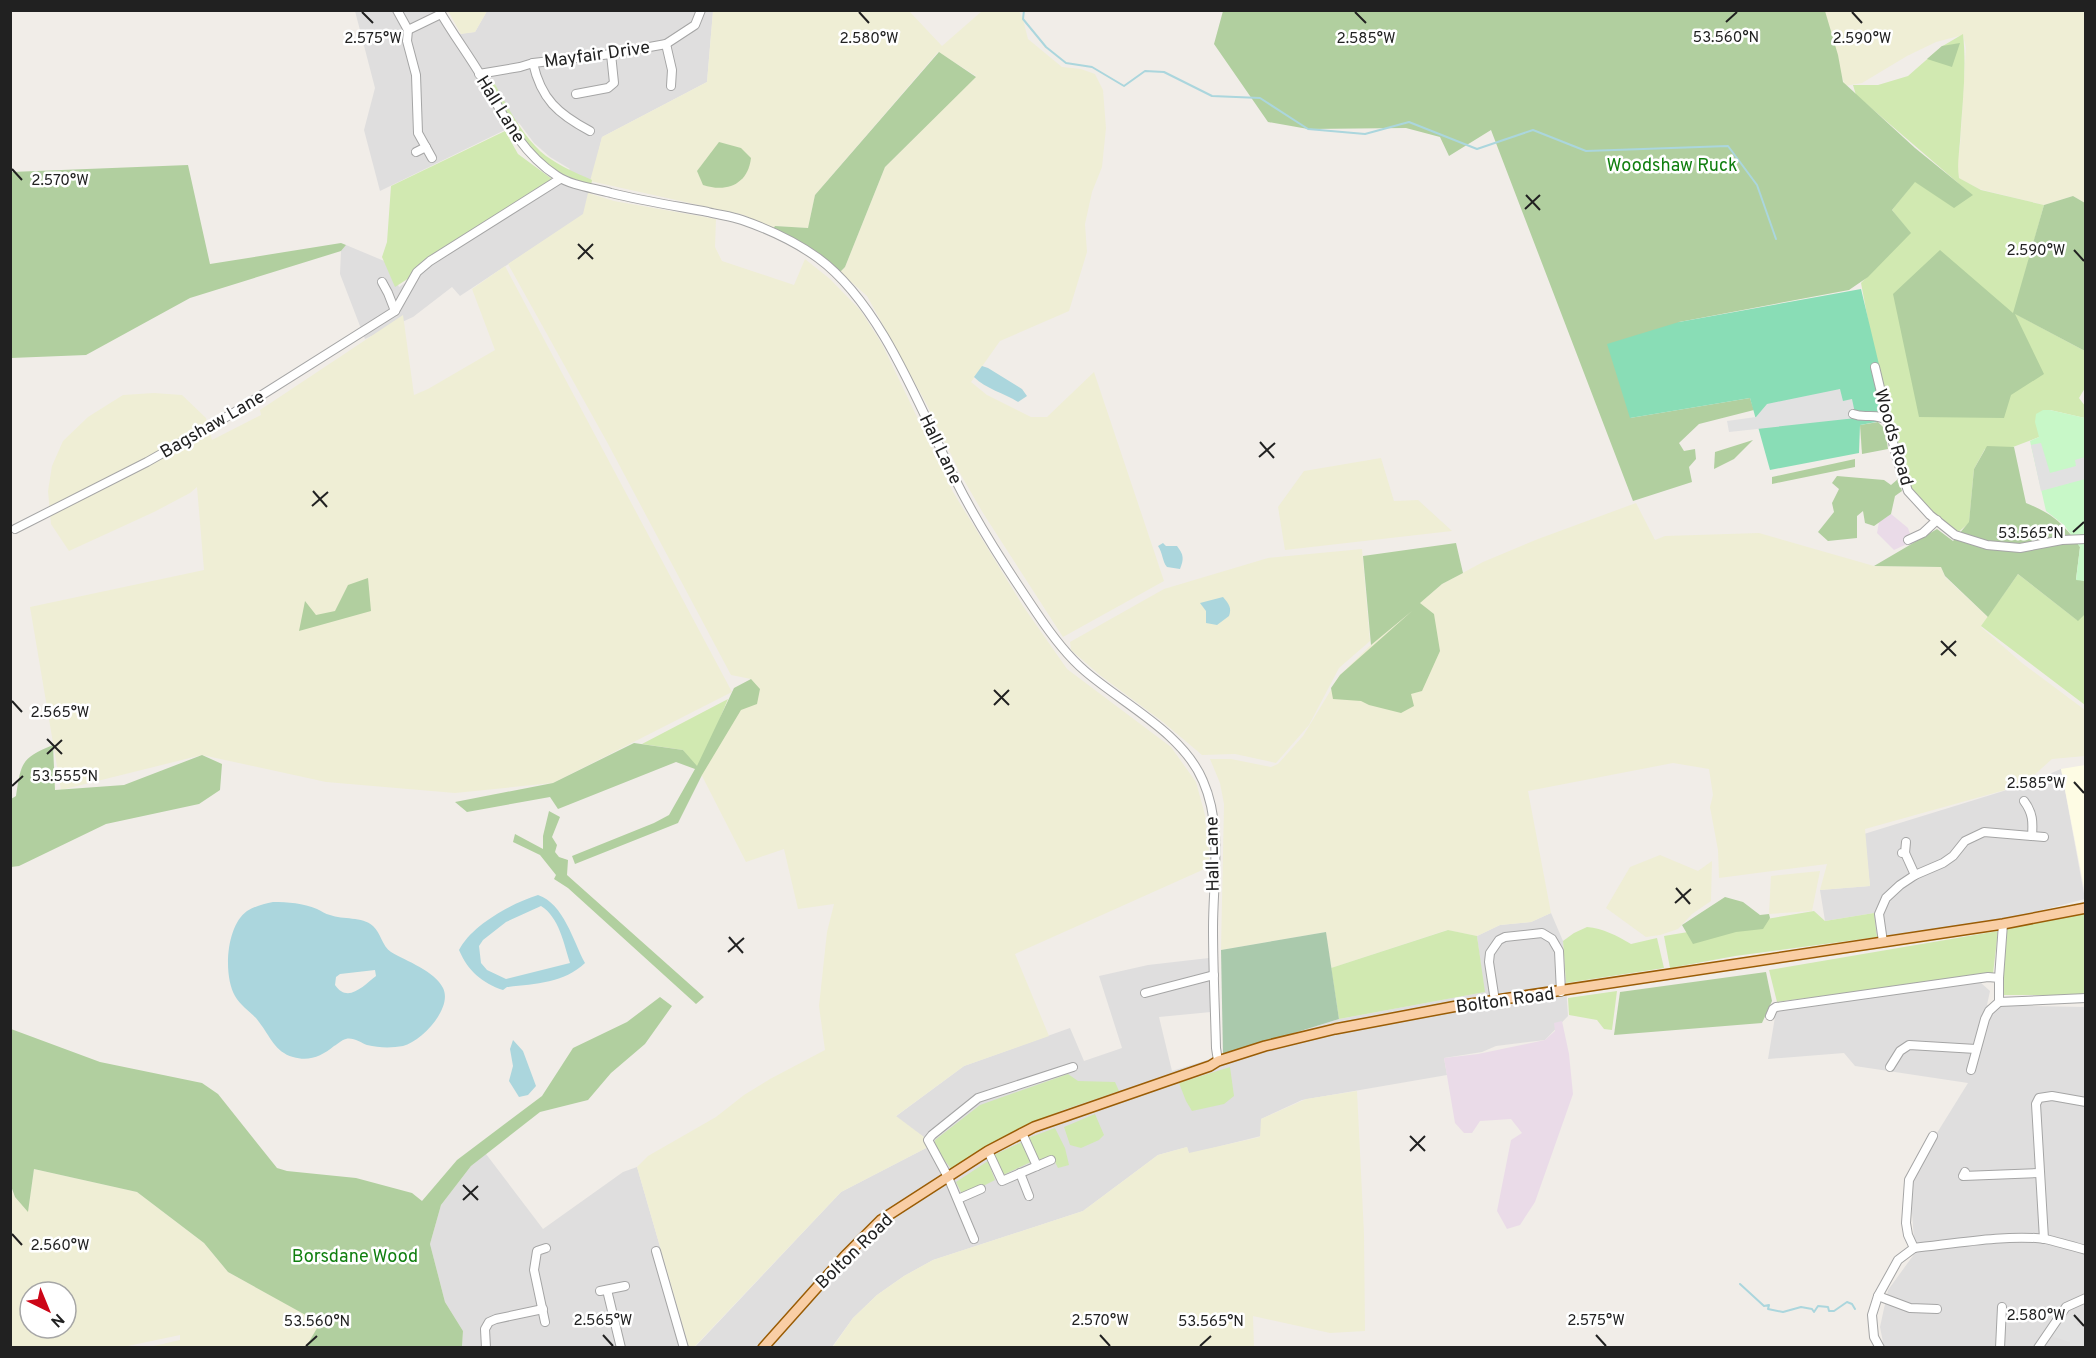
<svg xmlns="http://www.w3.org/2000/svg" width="2096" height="1358" font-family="Overpass,sans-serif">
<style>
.residential{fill:#dfdede}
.industrial{fill:#eadbe8}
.education{fill:#fefce4}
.farmland{fill:#efeed5;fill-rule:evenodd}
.grass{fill:#d1e9b1}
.forest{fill:#b1cf9f}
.cemetery{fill:#aac9ac}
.park{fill:#c8f8c8}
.pitch{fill:#89ddb6}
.parking{fill:#e1e1e1}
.water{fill:#abd6dd;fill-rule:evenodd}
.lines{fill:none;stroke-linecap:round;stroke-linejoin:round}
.stream{stroke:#abd6dd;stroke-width:2}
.minor-casing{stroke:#a5a5a5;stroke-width:10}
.major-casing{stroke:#9a5c05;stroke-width:12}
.minor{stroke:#fff;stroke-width:8}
.major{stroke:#f9cea5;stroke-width:9}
.ticks{fill:none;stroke:#212121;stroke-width:2}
.labels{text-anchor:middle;stroke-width:5;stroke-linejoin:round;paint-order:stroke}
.street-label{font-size:18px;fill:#212121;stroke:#fff}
.park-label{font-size:18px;fill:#107f0f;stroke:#fff}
.ticks-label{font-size:15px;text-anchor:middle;fill:#212121;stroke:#fff;stroke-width:5;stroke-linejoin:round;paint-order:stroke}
</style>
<rect width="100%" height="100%" fill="#f1ede8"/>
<g class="residential">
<path d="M355,11H434L449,35L475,32L487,11H713L707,82L602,137L584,214L460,296L452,287L413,317L365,339L340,274L341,251L346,245L389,263L399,287L570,169L550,157L534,143L519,123L380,191L364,130L375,88Z"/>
<path d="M2061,769L2085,899L2016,917L1877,937L1874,913L1825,921L1820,890L1870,886L1864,834L2023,785Z"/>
<path d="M1551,913L1563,941L1568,1016L1545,1040L1496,1046L1482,1052L1444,1058L1447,1075L1302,1100L1261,1119V1136L1189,1154L1187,1147L1158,1155L1083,1211L933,1260L904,1276L877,1295L853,1318L832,1347L694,1348L841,1192L930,1146L928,1140L895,1117L964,1066L1070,1028L1084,1061L1122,1048L1099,976L1148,965L1209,958L1211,1012L1159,1017L1172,1071L1339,1019L1484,992L1477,936L1500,925L1531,922Z"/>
<path d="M1980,982L1990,991L1987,1005L2085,1007V1347H1884L1880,1327L1888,1290L1915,1253L1911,1200L1914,1170L1968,1083L1855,1066L1844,1053L1768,1059L1776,1011Z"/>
<path d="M486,1154L543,1229L623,1172L637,1167L689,1347H462L463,1331L445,1302L430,1244L441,1205L471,1166Z"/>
</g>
<g class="industrial">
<path d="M1891,514L1908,528L1911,537L1907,544L1894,550L1877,533L1879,522Z"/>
<path d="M1562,1021L1569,1054L1573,1094L1535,1202L1520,1225L1507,1229L1497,1211L1511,1140L1522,1133L1511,1119L1480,1121L1472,1133H1464L1455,1123L1444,1058L1478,1054L1545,1040L1555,1031L1554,1023Z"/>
</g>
<path class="education" d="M2085,765V893L2061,769Z"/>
<g class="farmland">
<path d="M448,11H487L475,32L461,34Z"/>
<path d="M713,11H909L942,46L982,11H1019L1023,19L1028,39L1062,67L1081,69L1095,74L1103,90L1106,128L1102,167L1092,192L1085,224L1087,252L1069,311L1000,341L971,382L987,395L1031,417H1047L1094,372L1164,581L1063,637L983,513L961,475L927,405L867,296L840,272L845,267L885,167L976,76L938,52L815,195L808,228L775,226L773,229L744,215L590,181L602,137L707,82Z"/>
<path d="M1821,11H2085V203L2073,196L2044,205L1979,189L1959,178L1956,162L1960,147L1966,48L1963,35L1936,42L1907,56L1862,83L1845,86Z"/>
<path d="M588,193L614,201L716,219L715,247L722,261L794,285L805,259L830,279L861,311L882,344L953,492L1023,606L1067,669L1171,747L1196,782L1205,815L1209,852V867L1015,954L1049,1036L964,1066L896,1116L928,1140L930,1146L841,1192L694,1347H689L637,1167L648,1156L716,1117L744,1095L770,1079L825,1050L819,1006L827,932L834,904L798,909L784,849L746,862L699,770L751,679L731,675L607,442L508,264L583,214Z"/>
<path d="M505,266L732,692L553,783L455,793L326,782L202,755L61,790L30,607L204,570L197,487L190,493L154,512L69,551L51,524L48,491L52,466L63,441L88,417L123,395L154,393L182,395L206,418L212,440L261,415L260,410L403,315L414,395L428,389L495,350L472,289Z"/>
<path d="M1381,458L1394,501L1418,500L1452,531L1285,550L1278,507L1304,471Z"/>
<path d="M1636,503L1655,540L1665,536L1759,533L1874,566L1941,567L1945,577L1988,617L1981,627L2022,663L2085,710V756L2052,759L2023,785L1865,829L1870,886L1820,890L1827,864L1719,878L1718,850L1710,807L1713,795L1709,769L1673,763L1528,791L1551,913L1531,922L1500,925L1477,936L1447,930L1331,968L1326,932L1221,950L1224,804L1220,783L1210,759H1231L1271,767L1278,764L1303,736L1340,675L1376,640L1442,584L1483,562L1538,539Z"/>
<path d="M1362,549L1370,641L1339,668L1309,725L1276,763L1235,754L1202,755L1163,722L1101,676L1071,650L1070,642L1164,589L1268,558Z"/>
<path d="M1660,855L1698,871L1712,861L1711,901L1692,914L1678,929L1660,935L1646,937L1606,908L1630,867Z"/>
<path d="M1820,871L1812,911L1769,914L1771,876Z"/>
<path d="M1357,1091L1364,1234L1365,1331L1330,1333L1253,1316L1254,1347L1006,1348L1004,1346L1003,1348H832L853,1318L877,1295L904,1276L933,1260L1083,1211L1158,1155L1187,1147L1189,1153L1260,1137L1261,1119L1306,1099Z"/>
<path d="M34,1169L137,1192L204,1243L228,1272L321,1323L306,1347H149L180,1340V1335L123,1347H11L10,1186L15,1197L28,1211ZM30,1292H66V1328H30Z"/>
</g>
<g class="grass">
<path d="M1963,34C1967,70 1962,106 1960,141C1959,154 1957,165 1959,178L1981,190L2044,205L2014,313L2085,351V388L2079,398L2085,406V418L2050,410L2039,437L2013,447L1985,449L1974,469L1969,523L1955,535L1908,491L1887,420L1861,283L1910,233L1892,210L1915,181L1954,207L1972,195L1856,95L1853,85H1878L1908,76L1941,47Z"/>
<path d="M492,79C507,105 522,137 546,156C560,166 576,173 592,180L591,185C578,180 564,176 552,168C523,149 507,115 490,87Z"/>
<path d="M505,131L518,154L552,179L427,259L409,278L395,287L382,257L387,242L391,186Z"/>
<path d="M2018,574L2077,620L2083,614L2086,616L2085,705L1981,626Z"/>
<path d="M728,699L698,771L683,750L642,744Z"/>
<path d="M2085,910V995H2004L2000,991L2007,929Z"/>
<path d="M1814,911L1825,921L1874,913L1877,937L1735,956L1670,968L1664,936Z"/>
<path d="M1587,927C1603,928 1617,936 1631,944L1657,938L1664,968L1566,983L1563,941L1574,933Z"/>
<path d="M1448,930L1477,936L1485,992L1339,1019L1331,968Z"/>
<path d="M1998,931L1993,974L1777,1002L1769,970Z"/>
<path d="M1617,991L1612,1030L1604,1029L1597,1020L1569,1015L1568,998Z"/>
<path d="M1230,1067L1234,1096L1224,1104L1192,1111L1186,1101L1179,1083Z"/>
<path d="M1068,1074L1078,1081L1115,1082L1119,1091L1063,1110L1021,1128L952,1170L935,1148V1140L980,1105Z"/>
<path d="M1095,1114L1104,1135L1099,1140L1081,1148L1070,1145L1064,1127Z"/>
<path d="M1055,1128L1065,1148L1069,1165L1058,1168L1052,1156L1037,1160L1028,1138Z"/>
<path d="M1022,1142L1031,1162L1001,1176L992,1156Z"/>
<path d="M988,1161L995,1180L963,1196L956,1182Z"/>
</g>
<g class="forest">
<path d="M1223,11H1825L1838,55L1843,82L1915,148L1973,195L1954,208L1915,182L1892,210L1911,233L1868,277L1849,290L1679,322L1630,418L1750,398L1754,410L1699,424L1679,443L1684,451L1695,449L1696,459L1689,467L1692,482L1633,501L1491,130L1449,156L1440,137L1406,128L1308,129L1268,122L1214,44Z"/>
<path d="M1960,43L1952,67L1927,59L1942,46Z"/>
<path d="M939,52L976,77L885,167L845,267L840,272L811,248L773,229L775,226L808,228L815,195Z"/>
<path d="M719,142L741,148L751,158C748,184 727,193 703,185L697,171Z"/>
<path d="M188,165L210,264L341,243L346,245L341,251L190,298L86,355L11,358V172Z"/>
<path d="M2073,196L2085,203V351L2015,314L2044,374L2011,395L2004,418L1919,417L1893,294L1940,250L2013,313L2044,205Z"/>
<path d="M1878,422L1885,429L1888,449L1862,454L1860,425Z"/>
<path d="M1753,440L1734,459L1714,469L1715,452Z"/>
<path d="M1987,446L2014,447L2026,503C2053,514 2063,523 2080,547L2076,579L2085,581V614L2078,621L2018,574L1988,617L1945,576L1941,567L1874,566L1937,529L1953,541L1969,522L1974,469Z"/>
<path d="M1855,459V467L1772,484V477Z"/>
<path d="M1837,476L1884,480L1891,485L1898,479L1902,491L1895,496L1891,514L1874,526L1865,523L1863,511L1857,516V538L1828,541L1818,532L1834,512L1832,503L1839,489L1832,483Z"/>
<path d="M1456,543L1463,573L1442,584L1420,603L1434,614L1440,651L1422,691L1411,694L1414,706L1401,713L1369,705L1361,701L1333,699L1331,688L1340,675L1412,611L1371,645L1363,556Z"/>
<path d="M368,578L371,611L299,631L305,601L316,615L335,611L348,585Z"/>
<path d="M751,679L760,689L757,704L741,710L702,775L678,823L575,864L572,856L654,823L669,815L695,769L676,762L558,809L550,797L467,812L455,802L553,783L634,743L683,750L697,766L734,688Z"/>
<path d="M53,745L55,790L124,785L202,755L222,764L220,790L199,804L106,824L19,866L11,867V799L16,796C21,763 21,758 53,745Z"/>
<path d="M549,811L560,817L552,837L557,845L555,852L559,857L568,860L567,875L704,997L696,1004L568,888L554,879L556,875L540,855L513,842L515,834L543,849V836Z"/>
<path d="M1725,897L1743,902L1760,915L1769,914L1770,918L1763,929L1736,932L1693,944L1682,925Z"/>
<path d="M1766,972L1772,1001L1762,1023L1614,1035L1620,992Z"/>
<path d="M660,997L672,1006L645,1044L611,1073L588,1100L540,1112L471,1166L441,1205L430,1244L445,1302L463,1331L462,1347H306L320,1323L228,1272L204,1243L137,1192L34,1169L28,1212L15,1197L11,1186V1029L100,1062L202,1083L218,1094L277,1168L287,1171L356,1178L412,1193L422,1201L457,1160L542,1096L573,1048L627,1022Z"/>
</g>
<path class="cemetery" d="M1326,932L1339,1019L1223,1055L1221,950Z"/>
<path class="park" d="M2043,410H2050L2085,418V581L2076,580L2080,547L2064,525L2046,511L2030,441L2039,437L2035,422L2036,414Z"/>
<path class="pitch" d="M1861,289L1892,419L1860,425L1859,453L1770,470L1750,398L1630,418L1607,344L1679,322Z"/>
<g class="parking">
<path d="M1840,389L1843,401L1852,399L1856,418L1729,432L1727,421L1756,417L1767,404Z"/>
<path d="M2041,443L2050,473L2076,466L2075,460L2085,457V479L2041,491L2031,445Z"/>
<path d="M2078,1314L2077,1325L2085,1327V1347H2070V1342L2054,1337L2051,1330L2069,1315Z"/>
</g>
<g class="water">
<path d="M982,366L988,368L1022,389L1027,396L1018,402C1004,393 986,389 974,377Z"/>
<path d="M1163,543L1166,546H1177C1184,555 1184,559 1180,569L1167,567C1162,561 1163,553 1158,546Z"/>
<path d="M1223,597C1229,604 1232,608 1229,616L1217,625L1206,623V611L1200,603Z"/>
<path d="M538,895C564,904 573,941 585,963C564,983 535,984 507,987L503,990C482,983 468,971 459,950C472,925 510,904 538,895ZM541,906C559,917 564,944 570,963L506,979L487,970L481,963L479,946L483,940L506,922Z"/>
<path d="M273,902C288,902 303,903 317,909C322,911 325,914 330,915C343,920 362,916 373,926C381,933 382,946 391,952C406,961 435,971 443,988C453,1008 422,1041 403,1046C392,1048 379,1048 367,1045C361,1043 353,1037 346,1039C341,1040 338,1044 334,1046C322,1056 309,1062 293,1057C275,1052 270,1036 259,1022C252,1012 241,1007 235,996C223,975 226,926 247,911C255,906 264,904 273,902ZM375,970L376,976C364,985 348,1004 335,985L336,977L340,974Z"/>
<path d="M513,1040L523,1051L536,1086L528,1095L519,1097L509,1081L513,1066L510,1049Z"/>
</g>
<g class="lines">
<g class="stream">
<path d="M1024,10L1023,19L1046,47L1066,63L1092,67L1124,86L1145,71L1164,72L1212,96L1260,98L1308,129L1365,134L1409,122L1477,149L1533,130L1586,151L1728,146L1757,185L1776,239"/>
<path d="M1740,1284L1764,1306L1769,1305L1768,1309L1783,1312L1801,1307L1812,1309L1814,1312L1818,1306L1828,1307L1829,1311H1834L1847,1302L1852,1304L1855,1309"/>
</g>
<g class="minor-casing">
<g id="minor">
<path d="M397,10L408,30L407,41L416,75L418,133L432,158"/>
<path d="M439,10C452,33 468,54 481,76C502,113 520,152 557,176C572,186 594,188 611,193C643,201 676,206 708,212C719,215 731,216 742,220C768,229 796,242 818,258C882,305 920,409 955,479C978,525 1007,569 1036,612C1050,633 1065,654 1085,671C1123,704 1183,733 1203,781C1223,826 1213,880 1213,928C1213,968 1215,1008 1216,1048L1218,1061"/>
<path d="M408,30L441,14"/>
<path d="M666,44L672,70L671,86"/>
<path d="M533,63C541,99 558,114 590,131"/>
<path d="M479,74L520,67L533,63L611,54L666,44L695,25L701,10"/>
<path d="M576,94L608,88L614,83L611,54"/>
<path d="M416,152L426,147"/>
<path d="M382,282L388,293L395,311"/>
<path d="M1875,367L1897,459L1908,491L1930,515L1955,535L1987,545L2020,548L2062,540L2086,539"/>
<path d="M1853,414C1866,419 1872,412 1887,420"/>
<path d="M15,529L147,462L235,412L395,311L417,272L430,261L560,179"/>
<path d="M1908,540L1923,533L1937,520"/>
<path d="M2024,801C2033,813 2033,822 2032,836"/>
<path d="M1902,853H1905L1906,842"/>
<path d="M1905,853L1915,875"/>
<path d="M1883,942L1879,914L1886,898L1900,885L1915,875L1943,863L1953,856L1965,841L1984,832L2044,837"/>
<path d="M1999,978L2003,924"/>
<path d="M1145,993L1214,975"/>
<path d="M1495,1001L1489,962L1490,953L1499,940L1505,937L1542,933L1552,939L1559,951L1561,992"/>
<path d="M1770,1016L1773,1009L1776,1007L1988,977L1999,978V1002L2086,998"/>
<path d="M1890,1067L1900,1051L1909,1045L1976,1049"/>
<path d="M1971,1070L1985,1019L1989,1011L1999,1002"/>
<path d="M1022,1133L1037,1166"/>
<path d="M988,1151L1002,1181L1051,1160"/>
<path d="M1965,1172L1963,1176L2039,1173"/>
<path d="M1020,1173L1029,1196"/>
<path d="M958,1199L981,1189"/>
<path d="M974,1239L948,1177L928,1140L932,1135L978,1098L1073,1067"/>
<path d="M2044,1239L2036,1104L2039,1098L2052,1096L2086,1102"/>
<path d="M1914,1248C1952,1244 2008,1234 2045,1239C2058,1242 2072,1246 2086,1250"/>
<path d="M1914,1248L1908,1235L1906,1223L1909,1180L1933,1136"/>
<path d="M656,1251L684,1348"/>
<path d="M607,1290L621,1348"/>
<path d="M600,1291L625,1286"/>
<path d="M1878,1296L1910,1308L1937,1309"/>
<path d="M545,1322L534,1270L537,1251L546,1248"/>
<path d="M486,1348L485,1329L489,1322L496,1319L543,1309"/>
<path d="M1880,1348L1874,1337L1872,1315L1878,1296L1898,1260L1914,1248"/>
<path d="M2000,1348L2002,1307"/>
<path d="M2038,1348L2066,1307L2086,1298"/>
</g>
</g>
<g class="major-casing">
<path id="major" d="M763,1348L845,1256L881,1220L988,1151L1034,1127L1210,1066L1218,1061L1265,1046L1335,1029L1457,1006L2003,924L2086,908"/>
</g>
<use href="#minor" class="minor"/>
<use href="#major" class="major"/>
</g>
<path class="ticks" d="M362,12L373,23M859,12L869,23M1355,12L1366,23M1852,12L1862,23M1726,22L1737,12M12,169L22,180M1526,195L1540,210M1525,209L1540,195M578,244L593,259M2074,250L2084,261M578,259L593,244M1260,442L1274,458M1259,457L1275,443M313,491L327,507M312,506L328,492M2073,532L2084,522M1941,641L1956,656M1941,655L1956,641M994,690L1009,705M12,701L22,712M994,705L1009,690M47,739L62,754M47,754L62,740M2074,782L2084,793M12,786L23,776M1676,888L1690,904M1675,903L1691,889M729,937L743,953M728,952L744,938M1410,1136L1425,1151M1410,1151L1425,1136M463,1185L478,1200M463,1200L478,1186M12,1234L22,1245M2074,1315L2084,1326M603,1335L613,1346M1100,1335L1110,1346M1596,1335L1606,1346M306,1346L317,1336M1200,1346L1211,1336"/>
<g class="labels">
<g class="street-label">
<text transform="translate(597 54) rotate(-8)" y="6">Mayfair Drive</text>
<text transform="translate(501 109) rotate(58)" y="6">Hall Lane</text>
<text transform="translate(212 424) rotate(-30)" y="6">Bagshaw Lane</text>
<text transform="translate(1894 437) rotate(74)" y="6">Woods Road</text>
<text transform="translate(941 449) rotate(64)" y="6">Hall Lane</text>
<text transform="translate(1212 854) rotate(-91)" y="6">Hall Lane</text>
<text transform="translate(1505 1000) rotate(-8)" y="6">Bolton Road</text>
<text transform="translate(854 1251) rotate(-44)" y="6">Bolton Road</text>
</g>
<g class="park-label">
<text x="1672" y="171">Woodshaw Ruck</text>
<text x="355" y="1262">Borsdane Wood</text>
</g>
</g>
<g class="ticks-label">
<text x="1726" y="42">53.560°N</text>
<text x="373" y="43">2.575°W</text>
<text x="1366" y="43">2.585°W</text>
<text x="1862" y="43">2.590°W</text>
<text x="869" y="43">2.580°W</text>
<text x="60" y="185">2.570°W</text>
<text x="2036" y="255">2.590°W</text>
<text x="2031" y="538">53.565°N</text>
<text x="60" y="717">2.565°W</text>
<text x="65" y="781">53.555°N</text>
<text x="2036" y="788">2.585°W</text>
<text x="60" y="1250">2.560°W</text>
<text x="2036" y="1320">2.580°W</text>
<text x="603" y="1325">2.565°W</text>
<text x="1100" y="1325">2.570°W</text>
<text x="1596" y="1325">2.575°W</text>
<text x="317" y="1326">53.560°N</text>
<text x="1211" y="1326">53.565°N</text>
</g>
<rect width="2096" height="1358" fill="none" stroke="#212121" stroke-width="24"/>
<g transform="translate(48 1310) rotate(137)"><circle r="28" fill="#ffffff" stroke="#a6a6a6" stroke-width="1.5"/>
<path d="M0-4.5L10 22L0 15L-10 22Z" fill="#cc0617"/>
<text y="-9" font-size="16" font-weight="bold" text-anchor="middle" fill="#212121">N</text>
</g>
</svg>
